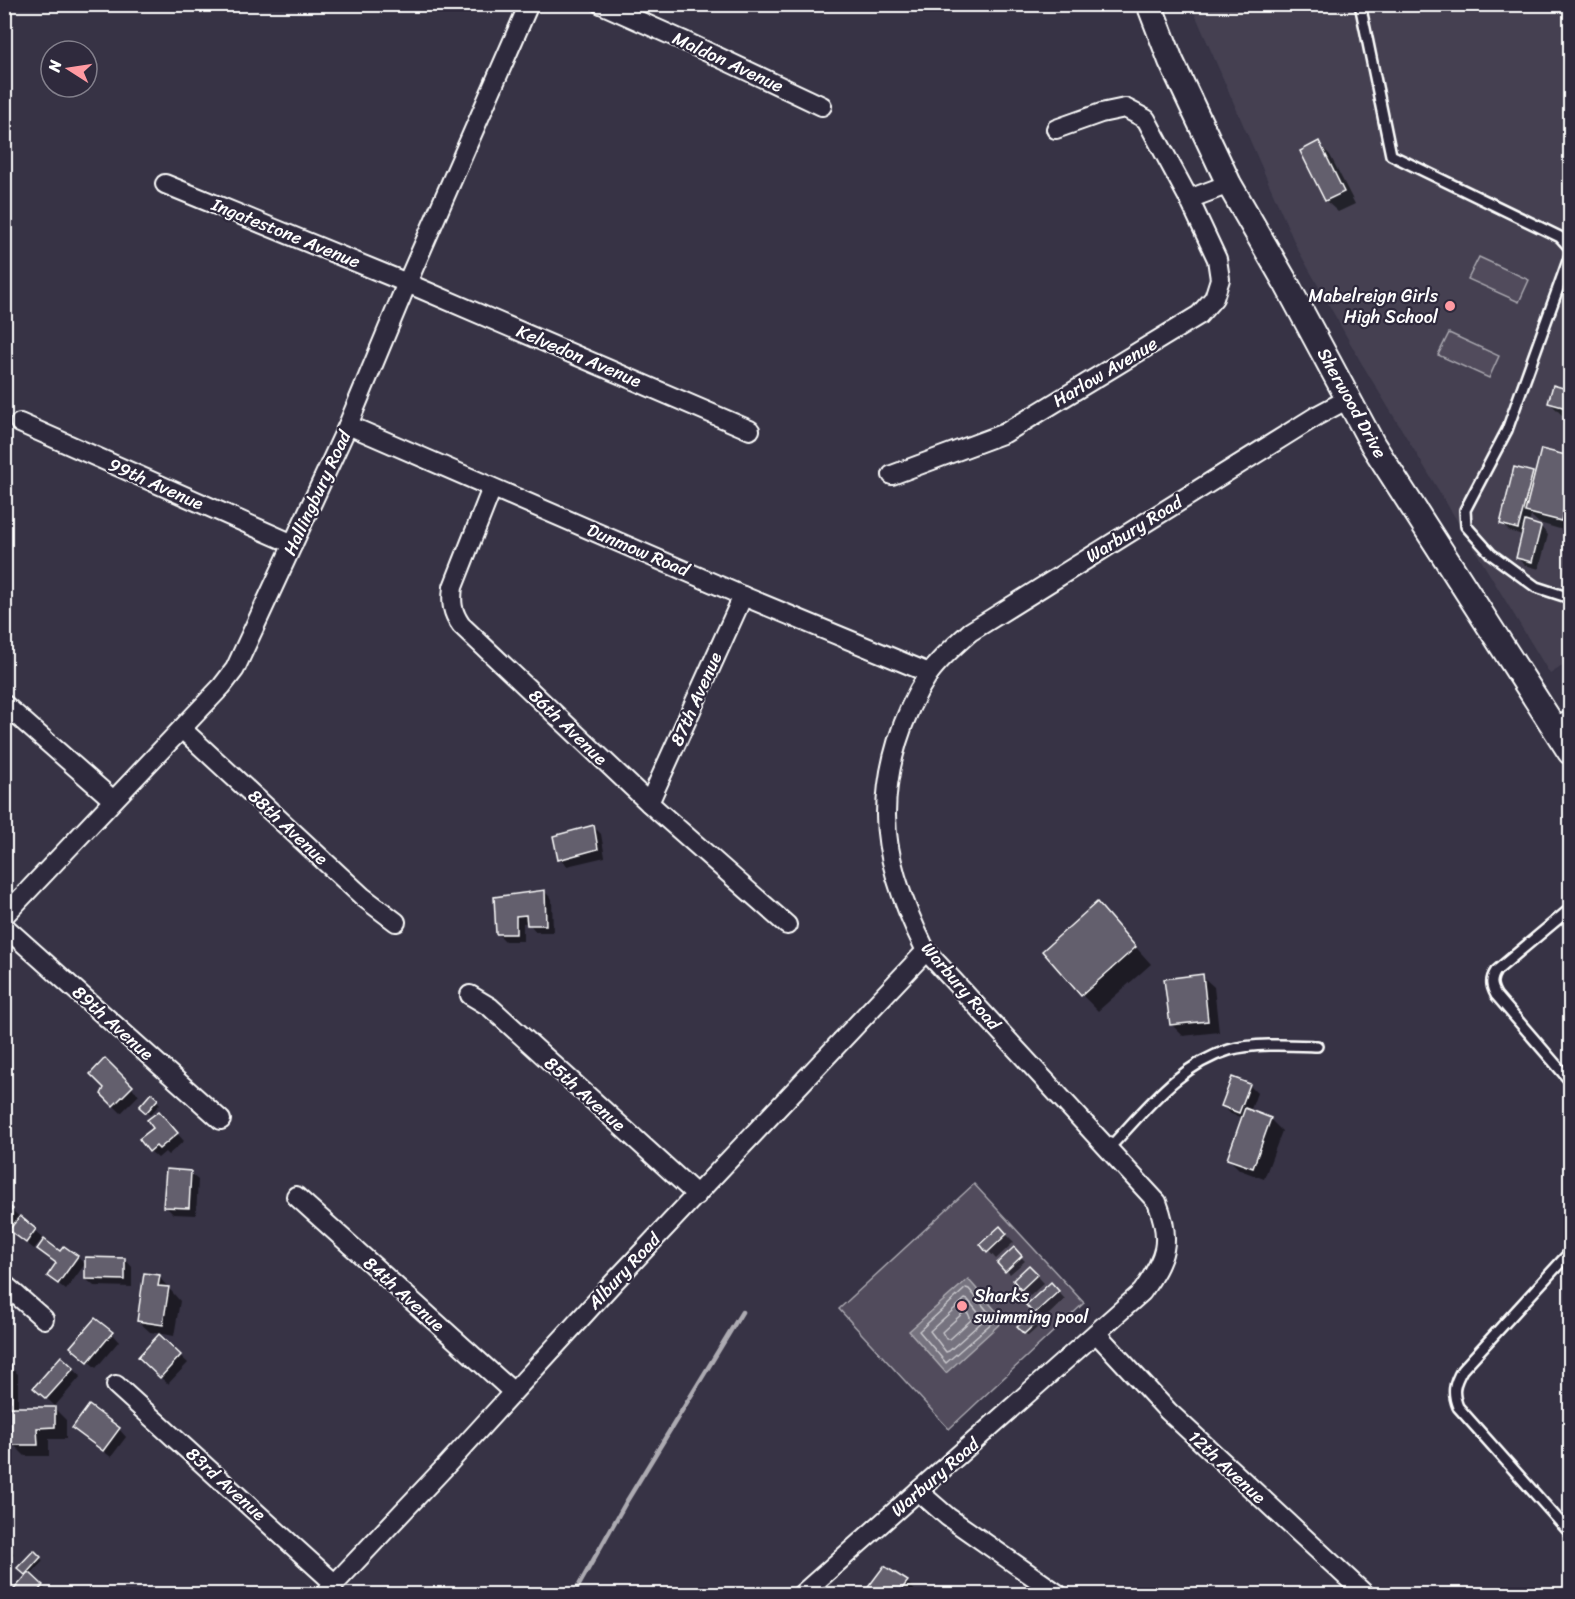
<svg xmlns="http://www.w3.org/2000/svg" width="1575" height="1599" font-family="Sriracha,sans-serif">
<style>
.built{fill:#444051}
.green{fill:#514c5c;stroke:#a8a6ae;stroke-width:1.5}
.water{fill:#76737f;stroke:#adabb2;stroke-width:1.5}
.shadow{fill:#0007}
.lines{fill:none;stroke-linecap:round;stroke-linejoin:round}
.shore{stroke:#c8c7cc;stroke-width:1.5}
.stream{stroke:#adabb2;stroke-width:4.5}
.building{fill:#635f6d;stroke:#fff;stroke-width:1.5}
.service-casing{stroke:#fff;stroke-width:14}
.minor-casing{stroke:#fff;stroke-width:22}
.tertiary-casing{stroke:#fff;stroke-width:28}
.service{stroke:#2f2a3d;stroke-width:9}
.minor{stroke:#2f2a3d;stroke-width:18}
.tertiary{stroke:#2f2a3d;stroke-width:24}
.poi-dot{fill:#ff9aa2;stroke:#2f2a3d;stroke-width:2}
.labels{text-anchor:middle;stroke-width:4.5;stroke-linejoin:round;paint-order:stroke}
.street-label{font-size:18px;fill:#fff;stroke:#2f2a3d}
.poi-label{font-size:18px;fill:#fff;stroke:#2f2a3d;text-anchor:end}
</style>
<rect width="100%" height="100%" fill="#373345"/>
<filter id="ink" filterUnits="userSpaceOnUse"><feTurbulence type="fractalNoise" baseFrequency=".0167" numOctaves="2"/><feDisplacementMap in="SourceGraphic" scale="12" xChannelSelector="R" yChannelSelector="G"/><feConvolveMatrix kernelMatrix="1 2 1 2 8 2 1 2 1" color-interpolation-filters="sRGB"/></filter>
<g filter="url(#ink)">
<path class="built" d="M1191,5H1570V661L1550,674L1362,364L1297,248Z"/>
<g class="green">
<path d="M1479,257L1529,280L1519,302L1468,279Z"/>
<path d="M1449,333L1499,356L1489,378L1438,355Z"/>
<path d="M974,1184L1084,1303L949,1429L839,1309Z"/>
</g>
<path class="water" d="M968,1279L1004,1320L946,1373L909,1331Z"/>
<g class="shadow">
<path d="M1318,143L1330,155L1355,204L1338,212L1326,201L1302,151Z"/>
<path d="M1554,387L1570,391V420L1566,419L1550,403Z"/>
<path d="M1542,451L1570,458V532L1539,523L1531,516L1529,524L1541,527L1548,535L1539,569L1525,565L1517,558L1523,535L1509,531L1502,523L1532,473L1536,477Z"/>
<path d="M593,826L601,834L605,857L567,866L559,859Z"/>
<path d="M545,892L552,899L553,932H536L528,922L523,923V941H505L497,933L496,898Z"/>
<path d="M1097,904L1151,964L1098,1011L1082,995Z"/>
<path d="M1202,976L1214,987L1219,1032L1183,1036L1171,1024Z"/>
<path d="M105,1060L139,1095L121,1113L102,1094L105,1088Z"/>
<path d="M1249,1085L1257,1093L1250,1112L1270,1119L1282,1131L1264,1179L1240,1170L1228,1158L1243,1118L1231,1114L1223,1106Z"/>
<path d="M151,1095L160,1104L150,1115L141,1107Z"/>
<path d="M159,1113L184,1141L168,1155L165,1152L158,1158L150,1151Z"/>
<path d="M190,1173L198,1180L196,1215L173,1214L165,1206Z"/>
<path d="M4,1203L43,1238L34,1249L19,1237L14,1223L7,1230L4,1228Z"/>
<path d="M1000,1228L1014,1242L996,1259L982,1244Z"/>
<path d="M39,1248L77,1257L85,1264L66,1290L49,1276L57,1264Z"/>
<path d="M1014,1250L1025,1261L1010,1274L999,1263Z"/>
<path d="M125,1259L132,1267V1287L94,1286L86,1279Z"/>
<path d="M1029,1267L1044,1283L1030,1296L1022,1289Z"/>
<path d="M159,1277L180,1301L174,1336L150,1332L138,1321Z"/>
<path d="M1051,1284L1065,1299L1043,1320L1028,1305Z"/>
<path d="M1028,1319L1037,1328L1028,1336L1019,1327Z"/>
<path d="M112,1333L119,1341L96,1368L80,1354Z"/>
<path d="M159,1336L188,1363L168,1384L147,1365Z"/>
<path d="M4,1367H10L18,1374V1409L54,1408L66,1420V1439H49V1456H25L13,1444V1408H4Z"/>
<path d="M73,1369L81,1376L55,1406L43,1395Z"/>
<path d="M119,1429L126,1437L111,1457L82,1435Z"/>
<path d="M4,1537L14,1554L4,1560Z"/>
<path d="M34,1552L43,1561L30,1575L51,1594H12L28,1576L20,1568Z"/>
<path d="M4,1564L9,1571L4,1574Z"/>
<path d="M885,1568L907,1582L918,1594H865Z"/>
</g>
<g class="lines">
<g class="shore">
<path d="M966,1288L969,1289L995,1320L946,1363L919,1331Z"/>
<path d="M965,1299L968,1300L984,1320L949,1351L946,1352L930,1331Z"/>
<path d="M964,1312L968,1313L971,1320L950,1339H946L942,1332Z"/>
</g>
<path class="stream" d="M574,1594L625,1504L742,1312"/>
</g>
<g class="building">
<path d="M1319,141L1344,192L1325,201L1300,151Z"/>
<path d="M1553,385L1570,390V409L1548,403Z"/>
<path d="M1541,449L1570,456V483L1561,521L1525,512Z"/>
<path d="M1514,467L1533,472L1518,529L1500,524Z"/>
<path d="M1525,521L1541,526L1532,562L1516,558Z"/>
<path d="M594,825L598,849L558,860L553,836Z"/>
<path d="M545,890L546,925H527L526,915L516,916V934H496L494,897Z"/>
<path d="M1097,902L1136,947L1081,996L1042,951Z"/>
<path d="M1203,974L1208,1021L1170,1025L1164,979Z"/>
<path d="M105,1058L133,1086L113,1106L101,1094L104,1088L90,1074Z"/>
<path d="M1232,1077L1250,1084L1239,1113L1221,1106Z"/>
<path d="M151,1093L158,1099L146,1113L139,1107Z"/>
<path d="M1245,1108L1271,1118L1253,1168L1227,1159Z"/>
<path d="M159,1111L178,1133L159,1149L156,1146L149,1152L139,1139L153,1128L147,1120Z"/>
<path d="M166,1169L191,1171L189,1208L163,1207Z"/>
<path d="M4,1201L13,1209L4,1218Z"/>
<path d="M20,1216L36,1229L26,1243L9,1230Z"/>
<path d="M1000,1226L1007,1234L987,1253L980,1244Z"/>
<path d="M44,1239L60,1251L64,1246L78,1256L58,1284L47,1276L56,1263L37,1249Z"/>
<path d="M1014,1247L1022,1256L1005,1272L997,1263Z"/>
<path d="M85,1257L125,1258V1280L85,1279Z"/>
<path d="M1029,1265L1038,1274L1021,1290L1013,1280Z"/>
<path d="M144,1273L160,1275L158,1286L169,1287L163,1325L137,1321Z"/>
<path d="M1051,1282L1059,1291L1034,1314L1026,1305Z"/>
<path d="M1028,1317L1035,1324L1024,1334L1017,1327Z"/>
<path d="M95,1318L113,1332L88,1362L70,1347Z"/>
<path d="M159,1334L181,1355L160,1378L138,1357Z"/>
<path d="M61,1356L74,1368L46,1399L33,1388Z"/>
<rect x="4" y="1365" width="7" height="36"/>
<path d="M89,1405L120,1428L103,1451L72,1428Z"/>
<path d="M11,1407H55V1427L37,1428L38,1445H11Z"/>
<path d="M34,1550L41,1557L25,1575L17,1568Z"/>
<path d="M884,1566L908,1581L898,1594H863Z"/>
<path d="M29,1572L43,1585L36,1594H10Z"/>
</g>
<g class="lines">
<g class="service-casing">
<g id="service">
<path d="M1360,4L1391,155L1560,237L1570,248"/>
<path d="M1570,255L1507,430L1465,510L1466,526L1491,554L1536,587L1570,598"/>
<path d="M1570,909L1496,971C1490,980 1491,986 1496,995L1570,1081"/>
<path d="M1108,1149C1144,1112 1178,1065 1229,1050C1254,1043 1290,1045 1317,1046"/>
<path d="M1570,1252L1462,1370C1454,1384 1452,1392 1458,1407L1570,1533"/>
</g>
</g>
<g class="minor-casing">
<g id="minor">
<path d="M601,4L682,40L822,106"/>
<path d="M165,184L407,283L750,430"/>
<path d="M1189,199L1229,184"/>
<path d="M20,423L293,544"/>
<path d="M348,425L743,596L929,673"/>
<path d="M892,475L1005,433L1199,315L1214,298L1220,279L1217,259L1189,199L1146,119L1125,108L1101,113L1056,129"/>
<path d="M492,488L453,587C451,603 452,612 461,625L649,803L787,925"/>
<path d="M4,704L113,800"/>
<path d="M182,729L363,897L396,922"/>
<path d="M1554,730L1570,720"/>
<path d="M649,803L743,596"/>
<path d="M4,916L222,686L235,669L348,425L407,283L529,4"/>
<path d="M4,926L221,1120"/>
<path d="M470,995L490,1007L697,1195"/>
<path d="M296,1196L512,1391"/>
<path d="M4,1284L44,1319"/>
<path d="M1096,1333L1168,1411L1365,1594"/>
<path d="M116,1385L335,1584"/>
<path d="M918,1491L948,1517L1058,1594"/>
<path d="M325,1594L445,1467L614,1282L926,951"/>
<path d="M802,1594L1142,1292C1166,1258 1172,1241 1157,1202L926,951C906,911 886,860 886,815C886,767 902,715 928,675C939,659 956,645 970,632L1318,415L1348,399"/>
</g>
</g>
<g class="tertiary-casing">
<path id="tertiary" d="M1149,4L1171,61L1229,184L1286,283L1373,445L1570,752"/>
</g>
<use href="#service" class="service"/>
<use href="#minor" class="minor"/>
<use href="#tertiary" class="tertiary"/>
</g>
</g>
<g class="poi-dot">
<circle cx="1450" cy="306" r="6"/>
<circle cx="962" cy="1306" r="6"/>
</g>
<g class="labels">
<g class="street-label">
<text transform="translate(728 62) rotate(25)" y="6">Maldon Avenue</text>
<text transform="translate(286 233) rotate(22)" y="6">Ingatestone Avenue</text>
<text transform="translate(579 356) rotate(23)" y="6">Kelvedon Avenue</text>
<text transform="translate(1105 372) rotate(-31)" y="6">Harlow Avenue</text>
<text transform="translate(1352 403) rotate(61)" y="6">Sherwood Drive</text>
<text transform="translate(156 484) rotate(24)" y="6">99th Avenue</text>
<text transform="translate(317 493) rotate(-65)" y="6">Hallingbury Road</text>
<text transform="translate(1134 529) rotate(-32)" y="6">Warbury Road</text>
<text transform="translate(638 550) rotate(23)" y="6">Dunmow Road</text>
<text transform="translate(696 699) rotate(-66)" y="6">87th Avenue</text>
<text transform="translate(568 727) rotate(44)" y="6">86th Avenue</text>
<text transform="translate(288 827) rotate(43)" y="6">88th Avenue</text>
<text transform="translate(961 986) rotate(49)" y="6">Warbury Road</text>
<text transform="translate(113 1023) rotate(42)" y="6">89th Avenue</text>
<text transform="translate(585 1094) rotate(42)" y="6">85th Avenue</text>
<text transform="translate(624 1271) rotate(-47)" y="6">Albury Road</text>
<text transform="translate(404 1294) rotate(42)" y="6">84th Avenue</text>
<text transform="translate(1227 1467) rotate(43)" y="6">12th Avenue</text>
<text transform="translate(935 1477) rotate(-41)" y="6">Warbury Road</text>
<text transform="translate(226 1484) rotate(42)" y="6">83rd Avenue</text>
</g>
<g class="poi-label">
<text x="1438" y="302">Mabelreign Girls<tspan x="1438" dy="21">High School</tspan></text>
<text x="974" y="1302" text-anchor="start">Sharks<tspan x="974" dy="21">swimming pool</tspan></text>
</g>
</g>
<rect width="1575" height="1599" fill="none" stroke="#2f2a3d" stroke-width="24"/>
<rect x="12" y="12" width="1551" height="1575" fill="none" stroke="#fff" stroke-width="2" filter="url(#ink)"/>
<g transform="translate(69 69) rotate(282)"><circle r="28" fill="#2f2a3d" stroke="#827f8b" stroke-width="1.5"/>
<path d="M0-4.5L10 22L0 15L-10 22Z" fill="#ff9aa2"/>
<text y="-9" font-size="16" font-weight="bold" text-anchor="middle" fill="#ffffff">N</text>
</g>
</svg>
